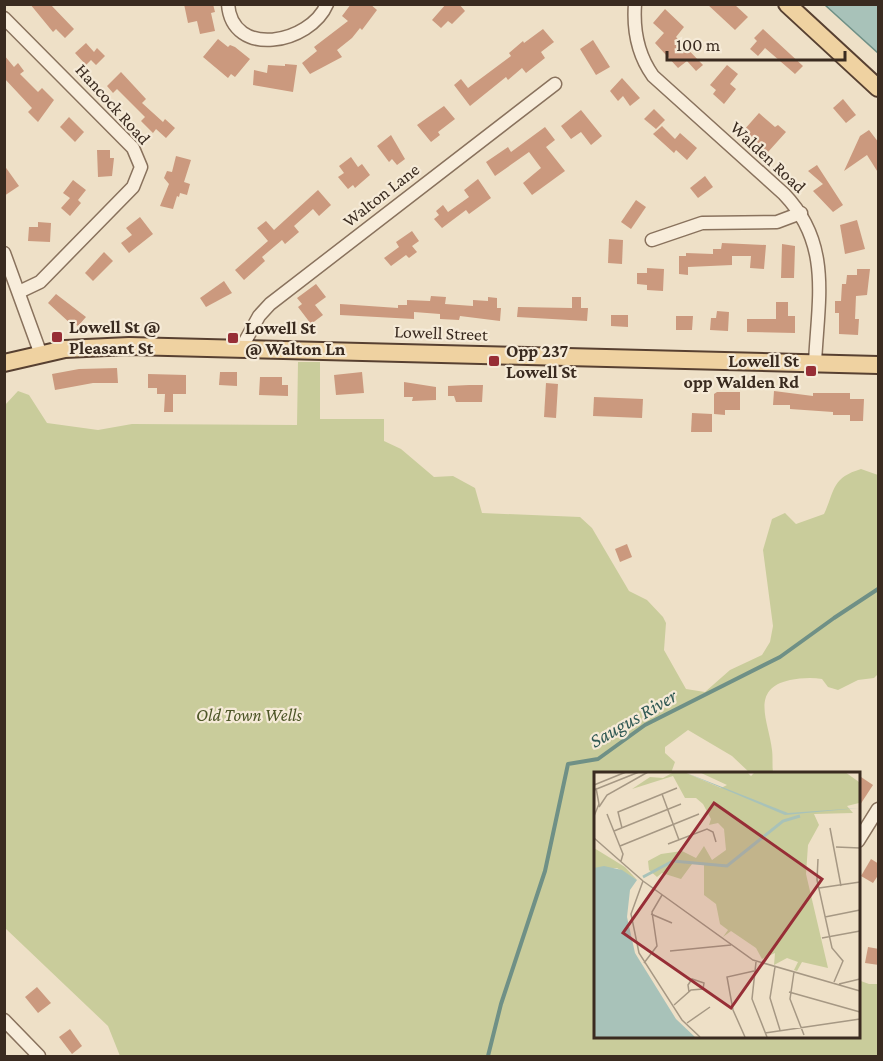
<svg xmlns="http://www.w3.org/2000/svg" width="883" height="1061" font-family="'Crimson Pro',serif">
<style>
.green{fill:#c9cc9b}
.water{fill:#a8c2b9;stroke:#6f9086;stroke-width:1.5}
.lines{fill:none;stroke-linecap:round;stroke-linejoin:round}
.stream{stroke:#6f9086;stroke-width:4}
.building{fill:#cb997e}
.minor-casing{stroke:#89725d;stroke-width:15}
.major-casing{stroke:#574031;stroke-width:20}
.minor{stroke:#f8eddb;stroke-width:12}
.major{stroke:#efd2a1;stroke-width:16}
.poi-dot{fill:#972e36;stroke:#f5ead7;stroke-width:2}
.labels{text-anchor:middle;stroke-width:4.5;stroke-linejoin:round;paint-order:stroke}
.street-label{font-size:18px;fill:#3a2b20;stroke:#f5ead7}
.poi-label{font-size:18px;font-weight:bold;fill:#3a2b20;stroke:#f5ead7;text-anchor:start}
.park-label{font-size:18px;font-style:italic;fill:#4d5627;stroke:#f5ead7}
.water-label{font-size:20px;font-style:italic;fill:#305954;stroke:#f5ead7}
.inset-river{fill:none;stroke:#a8c2b9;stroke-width:3}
.inset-road{fill:none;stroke:#a69884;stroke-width:1.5}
.view{fill:#972e36;fill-opacity:0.15;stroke:#972e36;stroke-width:3}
.inset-edge{fill:none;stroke:#3a2b20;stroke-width:3}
</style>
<rect width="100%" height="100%" fill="#eee0c7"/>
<path class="green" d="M298,362H320V419H384V441L401,449L434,477L453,476L475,488L482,513L580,517L592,528L629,591L647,600L663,617L666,623L664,650L686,689L705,692L730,670L762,655L770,642L773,626L763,550L772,519L785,513L796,524L824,514C835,491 831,478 861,469L878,475V674L874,678L858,680L838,690L828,687L822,679C812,677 800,678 790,680C749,689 769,722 772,750C773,757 772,765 773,773H750L732,756L688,730L665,747V753L675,762L671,773H595V1036H858V980L869,984H878V1056H120L108,1026L5,928V405L18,391L29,395L47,423L98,430L132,424L297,425Z"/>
<path class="water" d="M825,5H878V53Z"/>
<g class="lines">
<path class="stream" d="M488,1056L501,1004L545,871L568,764L598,759L645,725L780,657L834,618L878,589"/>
</g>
<g class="building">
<path d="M30,4H50L74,29L65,38L56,29L53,32Z"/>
<path d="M184,4H213L215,12L211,13L215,31L200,34L197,21L188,23Z"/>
<path d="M351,4H370L377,10L362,30L360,28L352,38L337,50L342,57L310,74L302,63L317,51L314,47L348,21L342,16Z"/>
<path d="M446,4H459L465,11L452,24L448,21L441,28L432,20Z"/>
<path d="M707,4H734L748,17L735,30Z"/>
<path d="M665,9L684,27L676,37L703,65L696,71L687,61L678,68L655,43L664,33L653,23Z"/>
<path d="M543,29L554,42L541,52L545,58L526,73L522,68L508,80L506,77L470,106L454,85L461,79L468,88L511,56L509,53L523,41L524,43Z"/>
<path d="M763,29L803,66L795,74L765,48L758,56L750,49L757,41L754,38Z"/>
<path d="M218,39L228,47L230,45L235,47L250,59L235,77L231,74L228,78L203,57Z"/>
<path d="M593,40L610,67L596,75L580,49Z"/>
<path d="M86,43L94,52L97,48L105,56L96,65L91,60L86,65L75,53Z"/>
<path d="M4,55L14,67L18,63L24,71L20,74L38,92L42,88L54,100L38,122L28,112L32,108L4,78Z"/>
<path d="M285,64L297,65L293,92L253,85L254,70L267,73L268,65L285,66Z"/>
<path d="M727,65L738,74L730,84L736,89L724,104L713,94L716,90L710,85Z"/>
<path d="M121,72L146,99L142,103L163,122L165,119L175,128L166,138L156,129L153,133L141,121L145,117L117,89L113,93L107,86Z"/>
<path d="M622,78L640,98L630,106L623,96L618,101L610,91Z"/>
<path d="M843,99L856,115L846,123L833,108Z"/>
<path d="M444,106L455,119L438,132L440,135L431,142L417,125Z"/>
<path d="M654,109L665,120L656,129L644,119Z"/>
<path d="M581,110L602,136L591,145L581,132L571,139L561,126Z"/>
<path d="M759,113L775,127L778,125L786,132L768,152L744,130Z"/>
<path d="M69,117L84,132L75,142L60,127Z"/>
<path d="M662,126L675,139L680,133L697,148L687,160L676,150L674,153L653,134Z"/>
<path d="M545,127L555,140L546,147L565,171L532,195L523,183L541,168L529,152L495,176L486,162L508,147L511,152Z"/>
<path d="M869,130L879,143V174L867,155L844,171L860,136Z"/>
<path d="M391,135L405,159L397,165L392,159L389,162L377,146Z"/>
<path d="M97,150H110V158H114L112,176L98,177Z"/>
<path d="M176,156L191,160L184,182L190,184L187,195L180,193L179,197L177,196L173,209L160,206L169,184L164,178L167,171L172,172Z"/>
<path d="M351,157L358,167L362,164L370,175L355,188L353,185L348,189L338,177L344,173L339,166Z"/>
<path d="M4,165L19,186L4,196Z"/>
<path d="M817,165L843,205L833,212L813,191L823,184L808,171Z"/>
<path d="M705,176L713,187L698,198L690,188Z"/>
<path d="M478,179L491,198L469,214L466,210L442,228L434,219L439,215L436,211L443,205L448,212L469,197L464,190Z"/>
<path d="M73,180L86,190L78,200L81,203L70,216L61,208L70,198L63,193Z"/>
<path d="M318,190L331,205L319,216L313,209L294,226L299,232L285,244L282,240L262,257L265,261L244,280L235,270L268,241L257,228L266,221L274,230Z"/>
<path d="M636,200L646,207L631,229L621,222Z"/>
<path d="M140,217L153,234L129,253L121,243L132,235L126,228Z"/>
<path d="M857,220L865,249L845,254L840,225Z"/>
<path d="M38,222L51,223L50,242L28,241L29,227H38Z"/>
<path d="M412,231L419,241L412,246L417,252L409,258L406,255L391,266L384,258L399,247L396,242Z"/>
<path d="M609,239L623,240L622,264L608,263Z"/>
<path d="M722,243L766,245L764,269L750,268L751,256H732V265L688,267V275L679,274V256H686V253L713,254V249H721Z"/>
<path d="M782,244L795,246L794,278H781Z"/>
<path d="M104,252L113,261L93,281L85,273Z"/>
<path d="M647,268L664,269L663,291L647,290V285L637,284V273H647Z"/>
<path d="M857,269H870L867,295L856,296L855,319H859L858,335L839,334V313H835V301H841L842,284H846L847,275H857Z"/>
<path d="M224,281L232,293L206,307L200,298Z"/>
<path d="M316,284L326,297L315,305L323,315L311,324L298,307L302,304L297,298Z"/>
<path d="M56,294L86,317L78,326L73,322L71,324L48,303Z"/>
<path d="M431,296L446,297L445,304L473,306V300L488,301V297L497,298V308H501L500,321L460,316L459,320L440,319V314L414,312V319L340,315V304L398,308V305H407V300L430,301Z"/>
<path d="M572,297H581V308H588L587,321L517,317L518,307L572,308Z"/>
<path d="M776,302H788V316H795V333L747,332V319H776Z"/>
<path d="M717,311L729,312L728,331L710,330L711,318H716Z"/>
<path d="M611,315H628V327L611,326Z"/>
<path d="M676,316H693L692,330H676Z"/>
<path d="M117,368L118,383H93L55,390L52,374L79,369Z"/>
<path d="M220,372H237V386L219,385Z"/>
<path d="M362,372L364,393L336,395L334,375Z"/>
<path d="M148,374L186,375V394H173V412H164L165,394H157V388H148Z"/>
<path d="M260,377H282V385H288V396L259,395Z"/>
<path d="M404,382L436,387V400L412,401L413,397H404Z"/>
<path d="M546,383L558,384L556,418L544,417Z"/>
<path d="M469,385H483L482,402H456L454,396H448V386Z"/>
<path d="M774,391L813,396V393H850V399H864L863,421H850V415H833V412L790,409V405H773Z"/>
<path d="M717,392H740V410H725V415L714,414V394Z"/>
<path d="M594,397L643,399L642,418L593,416Z"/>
<path d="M692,413L712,414V432H691Z"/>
<path d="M627,544L632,557L620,562L615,549Z"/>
<path d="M858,775L873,785L858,808Z"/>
<path d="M871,859L879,864V874L873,883L861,876Z"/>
<path d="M868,947L879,949V965L865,963Z"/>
<path d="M37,987L51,1003L38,1013L25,997Z"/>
<path d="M70,1029L82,1046L72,1054L59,1037Z"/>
</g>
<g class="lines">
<g class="minor-casing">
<g id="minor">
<path d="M228,4C232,59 310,44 327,4"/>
<path d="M635,4C633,31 638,55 653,76L784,194C832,244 818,299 815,363"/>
<path d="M4,18L133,148L141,167L133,187L40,282L19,292"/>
<path d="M652,240L702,223L777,222L801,213"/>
<path d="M4,253L40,352"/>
<path d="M242,347L259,316L270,304L555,84"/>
<path d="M858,841L878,809"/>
<path d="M4,1020L39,1056"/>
</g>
</g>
<g class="major-casing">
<g id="major">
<path d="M787,4L878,88"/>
<path d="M4,363L65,349L129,346L878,365"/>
</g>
</g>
<use href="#minor" class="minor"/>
<use href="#major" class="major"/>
</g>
<g class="poi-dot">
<rect x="51" y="331" width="12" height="12" rx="3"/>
<rect x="227" y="332" width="12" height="12" rx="3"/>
<rect x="488" y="355" width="12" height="12" rx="3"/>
<rect x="805" y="365" width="12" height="12" rx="3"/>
</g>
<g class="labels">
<g class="street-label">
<text transform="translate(113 104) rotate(48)" y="6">Hancock Road</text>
<text transform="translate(768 157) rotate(43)" y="6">Walden Road</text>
<text transform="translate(381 195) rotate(-38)" y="6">Walton Lane</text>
<text transform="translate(441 333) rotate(2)" y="6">Lowell Street</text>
</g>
<g class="poi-label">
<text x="69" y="333">Lowell St @<tspan x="69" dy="21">Pleasant St</tspan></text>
<text x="245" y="334">Lowell St<tspan x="245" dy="21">@ Walton Ln</tspan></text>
<text x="506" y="357">Opp 237<tspan x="506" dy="21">Lowell St</tspan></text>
<text x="799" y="367" text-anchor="end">Lowell St<tspan x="799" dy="21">opp Walden Rd</tspan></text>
</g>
<g class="park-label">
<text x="249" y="721">Old Town Wells</text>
</g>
<g class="water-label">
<text transform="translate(633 718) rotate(-30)" y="7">Saugus River</text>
</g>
</g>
<g transform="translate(594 772)">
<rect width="266" height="266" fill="#eee0c7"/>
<path d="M80,0H90L127,16L133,13L105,0H153L157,4L161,0H251L265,10V31L253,34L259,41L220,42L225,53L214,73L212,102L234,196L208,190L203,199L200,198L204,190L193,186L180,193L181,181L168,187L162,176L137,159L129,165L134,158L126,152L122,132L110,123V91L98,92L87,107L68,101L63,105L55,98L54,89L67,82L88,79L102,86L110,74L118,88L132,78L130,57L124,51L115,53L117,47L109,32L102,26H91L79,4L38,17L56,5L69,6ZM0,76L31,95L43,108L23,96H0Z" fill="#c9cc9b"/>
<path d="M90,0L194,41L265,36L191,43ZM10,94L28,98L43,108L36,118L33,145L41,181L82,247L101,265H0V96Z" fill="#a8c2b9"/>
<path class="inset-river" d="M49,105L79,89L133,94L189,49L206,44"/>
<path class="inset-road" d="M0,13L32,0M0,18L45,0M68,22L85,68M5,35L13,23L54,0M13,42L29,82L27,89M0,44L5,32L2,16M28,56L24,40L83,16M236,56L247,114M20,59L87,32M0,66L49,109L159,188L266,219M74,72L113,57L119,60L122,70M26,74L105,42M242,75L266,76M224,87L223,108L238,176L249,189L240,210M49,109L37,142L45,181L88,248L106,265M225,116L266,110M57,142L78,151M231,145L266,138M228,166L266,159M76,179L137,173M162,190L158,227L173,265M50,191L63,174L58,140L68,123M181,195L176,226L186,258M200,200L196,227L210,263M245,212L266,207M195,220L266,240M80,233L97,218L109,217L110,211L98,207L94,213L95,220M93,251L116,235M171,261L266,247M151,265L139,238L133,205L160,199"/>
<path class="view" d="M120,31L228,107L137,236L29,161Z"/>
<rect width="266" height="266" class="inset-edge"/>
</g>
<rect width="883" height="1061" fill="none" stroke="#3a2b20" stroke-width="12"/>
<path d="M667 51v9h178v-9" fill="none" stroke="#3a2b20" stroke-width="3"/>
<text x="676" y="51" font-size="18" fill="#3a2b20" stroke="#f5ead7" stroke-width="4.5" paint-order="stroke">100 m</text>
</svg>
